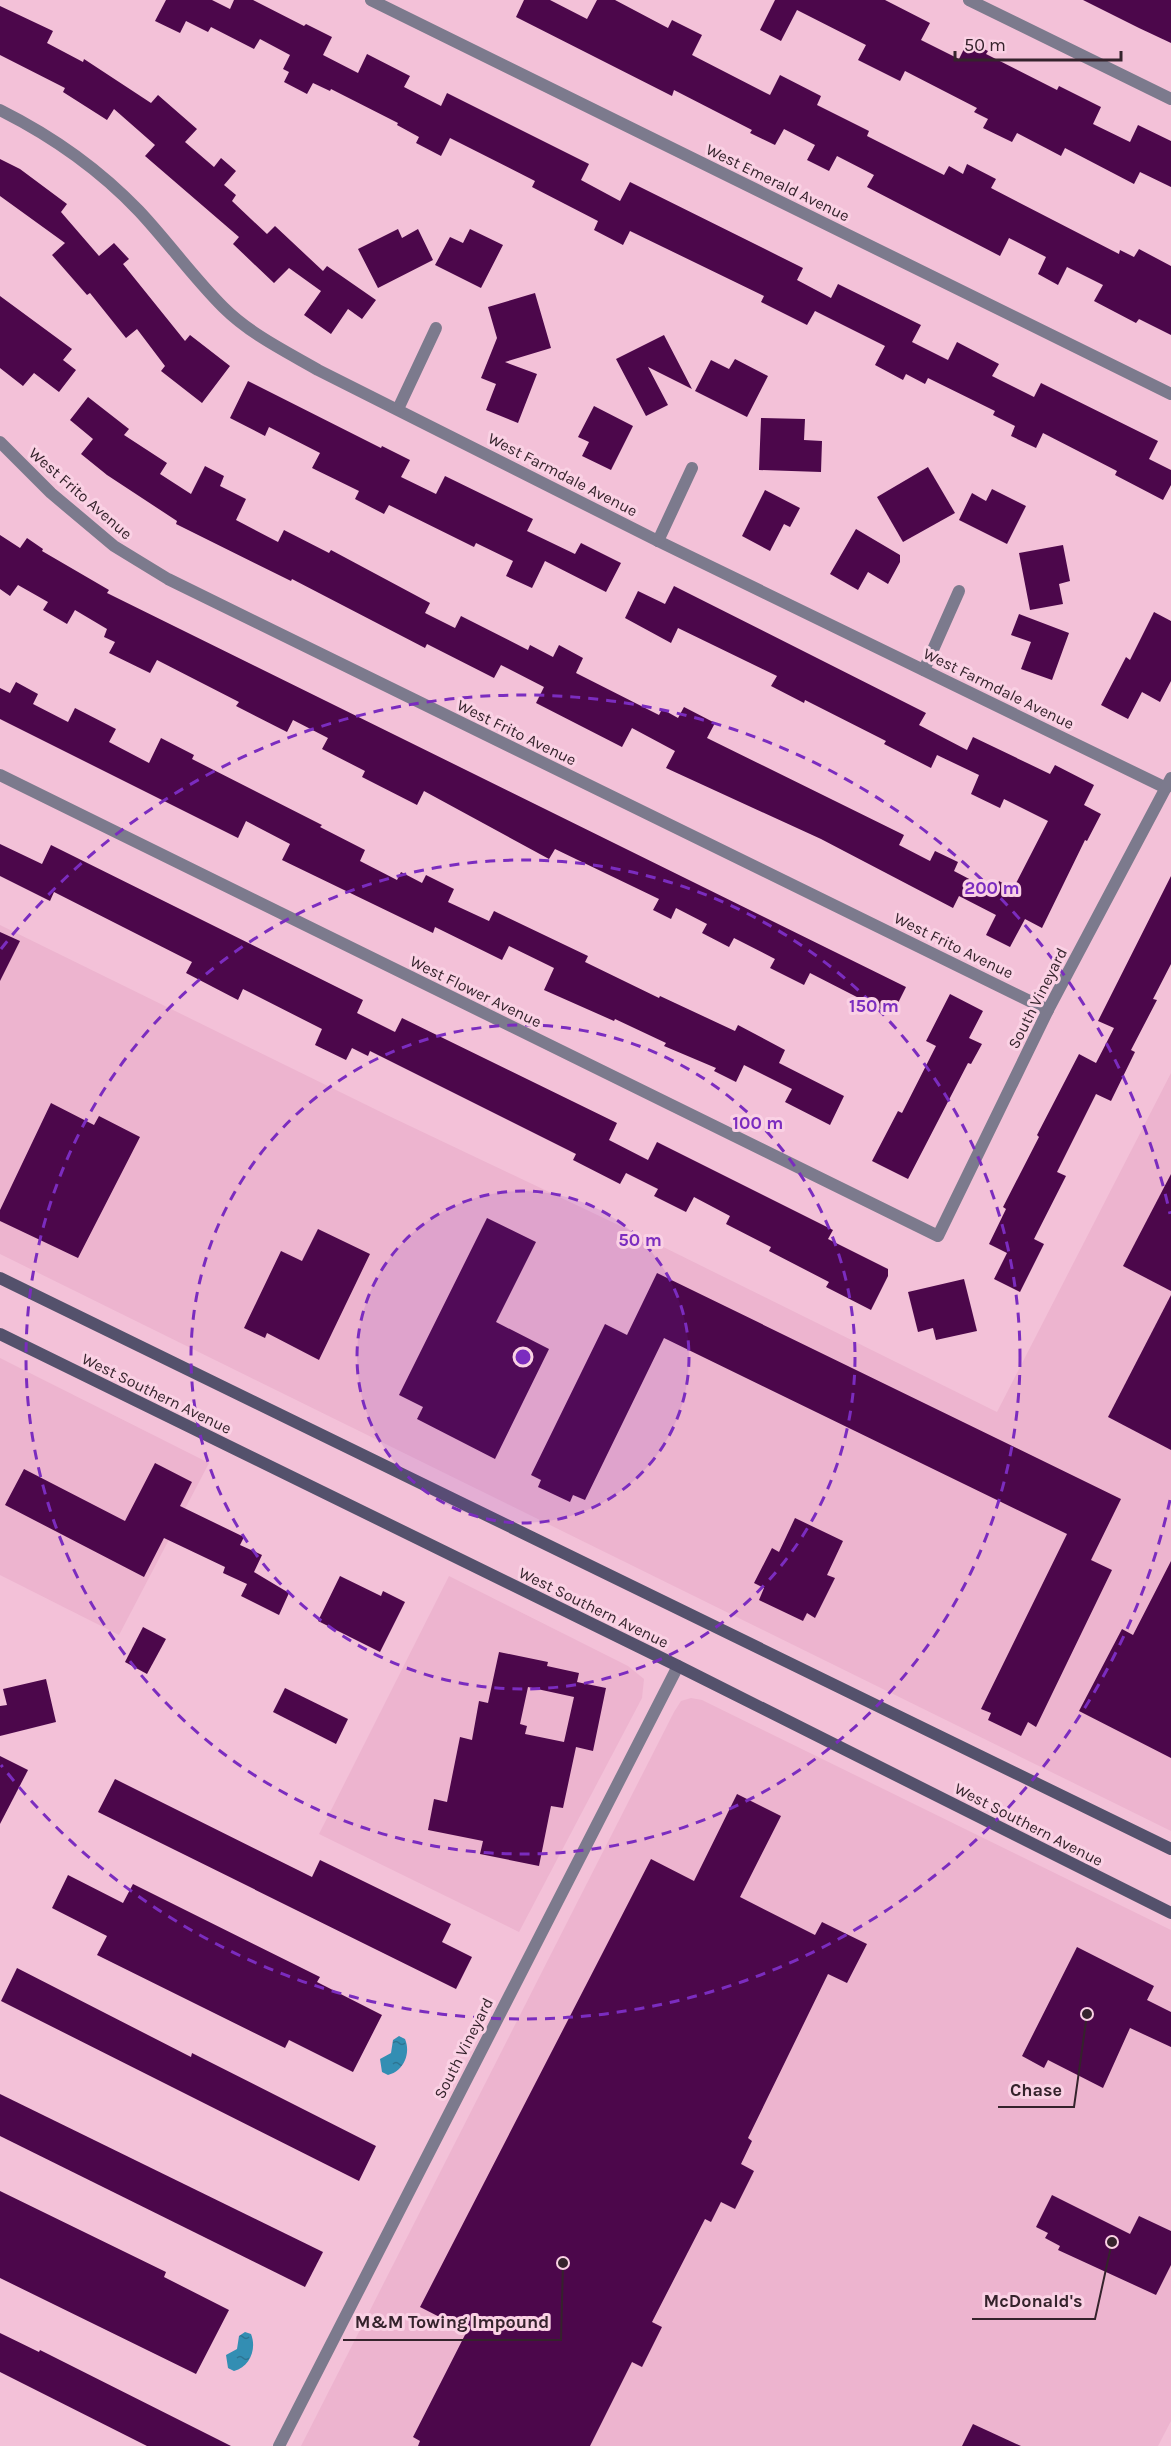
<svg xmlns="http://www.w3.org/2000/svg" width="1171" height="2446" font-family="Karla,sans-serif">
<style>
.built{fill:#edb4cf}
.water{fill:url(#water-ripples)}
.building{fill:#4c074b;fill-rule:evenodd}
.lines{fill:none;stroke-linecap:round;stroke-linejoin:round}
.minor{stroke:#7c7a8d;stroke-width:12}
.secondary{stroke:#54516c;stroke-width:12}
.ring{fill:none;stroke:#7b2cbf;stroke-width:3;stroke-dasharray:10 8}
.labels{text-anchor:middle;stroke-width:6;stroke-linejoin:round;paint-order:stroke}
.street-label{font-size:16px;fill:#35232c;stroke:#fad1e4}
.centre{fill:#7b2cbf;stroke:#fad1e4;stroke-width:3}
.ring-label{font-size:18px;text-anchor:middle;font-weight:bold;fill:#7b2cbf;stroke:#fad1e4;stroke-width:6;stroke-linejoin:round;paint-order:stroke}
.leader{fill:none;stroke:#35232c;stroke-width:2}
.callout-dot{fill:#35232c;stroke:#fad1e4;stroke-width:2}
.callout-label{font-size:18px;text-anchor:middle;font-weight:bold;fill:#35232c;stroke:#fad1e4;stroke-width:6;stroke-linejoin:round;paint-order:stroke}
</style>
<defs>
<pattern id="water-ripples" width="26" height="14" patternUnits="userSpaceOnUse" patternTransform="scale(1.5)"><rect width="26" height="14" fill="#338eb3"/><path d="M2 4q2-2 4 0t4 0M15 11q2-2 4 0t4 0" fill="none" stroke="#2c7492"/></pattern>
</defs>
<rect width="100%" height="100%" fill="#f3c1d8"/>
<g class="built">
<path d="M0,925L391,1117L631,1231L997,1412L1171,1073V1831L0,1254Z"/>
<path d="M0,1358L209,1463L119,1635L0,1575Z"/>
<path d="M449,1576L628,1666L644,1679L642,1698L519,1932L319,1834Z"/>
<path d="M691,1698L702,1700L1171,1930V2421L1158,2446H301L674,1712L681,1701Z"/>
</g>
<g class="water">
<path d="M399,2036L405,2039C411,2053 404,2071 388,2075L382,2072L380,2059L391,2053L393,2040Z"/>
<path d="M245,2332L251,2334C257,2349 250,2367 234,2371L228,2368L226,2355L237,2349L239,2336Z"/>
</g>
<g class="building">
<path d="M166,0H212L230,9L234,0H253L304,26L306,24L332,37L323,55L358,73L367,54L410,76L404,87L441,106L447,93L589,164L581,180L620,201L630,182L803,268L797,280L831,298L838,284L921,325L912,342L948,360L957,342L999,364L992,376L1034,397L1041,383L1158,441L1149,459L1171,470V485L1163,500L1115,475L1117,471L1043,433L1036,448L1011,436L1015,426L993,415L995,411L928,378L925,384L906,374L903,380L875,365L885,346L815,311L807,325L761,302L764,296L630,231L623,245L594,230L598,221L532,187L535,181L450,138L441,156L416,143L419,137L397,125L398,123L331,89L330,91L313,83L307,94L284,82L289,72L283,69L290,55L260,39L254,49L211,27L208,32L186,21L180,33L155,21Z"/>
<path d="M524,0H550L587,19L597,0H615L668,28L672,20L702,35L692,55L770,95L780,75L821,96L817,105L869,131L867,136L944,175L949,166L963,174L967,164L996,179L991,188L1119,254L1120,250L1134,257L1139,249L1171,266V335L1139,319L1136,323L1094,301L1103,285L1067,267L1058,285L1038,274L1046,257L1009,238L1000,256L867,187L874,175L837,156L829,171L807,160L815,145L784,129L775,145L750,133L752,130L674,90L672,96L516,17Z"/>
<path d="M775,0H885L930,23L921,40L959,59L968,41L988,51L986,54L1057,90L1059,86L1101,107L1093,124L1130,142L1138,125L1171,141V187L1140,172L1134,184L1065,148L1061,156L1017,133L1012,142L983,128L988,119L974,112L977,108L905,71L900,81L858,60L866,45L797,10L781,41L760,30Z"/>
<path d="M1083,0H1171V43L1139,28Z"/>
<path d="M0,6L53,31L47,43L83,62L84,59L151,103L158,95L197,129L185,142L214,167L221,158L236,171L224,185L236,195L232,201L267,234L275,226L323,271L327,266L376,300L362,319L348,309L331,334L304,315L321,291L289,268L274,283L233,244L239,237L145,156L155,145L114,109L107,120L63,92L65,88L0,55Z"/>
<path d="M0,159L20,169L67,204L61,212L99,256L114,243L129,259L123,264L185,341L190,335L230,366L202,403L161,371L165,366L137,329L126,338L90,293L87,295L52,255L65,243L0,196Z"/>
<path d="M398,229L402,238L418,229L433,260L378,288L358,249Z"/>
<path d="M470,229L503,245L481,288L435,265L450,237L463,243Z"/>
<path d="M535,293L551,348L505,362L537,374L518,423L486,410L496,384L481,378L497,338L488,307Z"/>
<path d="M0,296L72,349L63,360L76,370L59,392L34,373L23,386L0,368Z"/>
<path d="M664,335L692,389L648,367L668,405L646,416L616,359Z"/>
<path d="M735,359L768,376L747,417L695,391L711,360L729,369Z"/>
<path d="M248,381L381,448L382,446L410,460L401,477L436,494L445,476L533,519L527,531L575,554L581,543L621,563L606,592L545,561L532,588L506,576L513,561L476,543L474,547L389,505L384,514L355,499L359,491L312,468L320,453L269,427L265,436L230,418Z"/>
<path d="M88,397L129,429L124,435L167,463L160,474L191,494L205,466L224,476L220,486L246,499L236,520L278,542L284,530L329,553L331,550L430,603L425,613L455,628L461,616L528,650L530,645L553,657L559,645L583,658L576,673L659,715L662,709L678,718L684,707L715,723L707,738L904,835L899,845L930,861L935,851L958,862L954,871L994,892L999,881L1013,889L1048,821L1004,799L1000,808L971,794L979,775L937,755L931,768L884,744L886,741L805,700L804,703L771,686L777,676L678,628L671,643L625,618L638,591L665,604L674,586L926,713L919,725L967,750L973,737L1050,774L1055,765L1094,785L1084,805L1101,814L1087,841L1085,840L1042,928L1025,919L1010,947L986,935L996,915L959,896L953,908L821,839L666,768L675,751L632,728L622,747L536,703L544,687L501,665L494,678L427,644L425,648L292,579L291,581L176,524L177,521L107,475L81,454L93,439L70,420Z"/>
<path d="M594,406L633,426L611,470L582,456L589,442L578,437Z"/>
<path d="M761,418L805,419L804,440L822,441L821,472L759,470Z"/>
<path d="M928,467L955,513L903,542L877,497Z"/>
<path d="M992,489L1026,506L1007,544L959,520L972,493L986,501Z"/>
<path d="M765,490L800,508L790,527L784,524L770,551L742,536Z"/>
<path d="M856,529L900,555V562L888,584L868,572L858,590L830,574Z"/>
<path d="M0,535L20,548L27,538L43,549L42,551L109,590L107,593L906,987L892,1015L810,973L804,985L770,968L775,959L734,938L729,947L702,933L707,924L676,908L671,919L653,910L659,899L555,849L549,859L424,791L417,805L362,777L365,771L322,749L328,738L293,720L287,732L236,706L239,702L157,660L150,673L109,653L115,642L104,637L107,629L75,610L67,624L43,610L48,602L18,585L10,596L0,589Z"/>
<path d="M1063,545L1070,581L1059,584L1063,604L1030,610L1019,553Z"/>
<path d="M1154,612L1171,621V681L1160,702L1142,692L1128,719L1101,705L1126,657L1130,660Z"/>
<path d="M1019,614L1069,633L1052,680L1021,669L1031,642L1011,635Z"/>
<path d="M16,682L38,694L33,704L68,722L75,708L116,729L109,742L149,763L161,738L194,755L192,759L322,825L320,827L365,850L360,861L397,880L401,872L422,883L426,875L454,889L448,902L489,921L494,911L588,956L585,962L659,998L660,996L735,1031L738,1025L785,1050L779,1063L844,1096L830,1125L785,1102L792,1089L744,1065L736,1082L714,1071L716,1068L664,1046L666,1043L615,1019L614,1021L544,990L554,968L509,946L502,960L435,927L433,933L282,860L290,844L246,821L238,838L0,719V688L10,693Z"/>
<path d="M0,844L42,864L51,845L363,1000L357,1013L395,1032L402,1018L617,1123L609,1140L648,1160L657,1142L833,1230L828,1239L888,1269V1276L871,1310L826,1287L829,1282L769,1251L771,1247L726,1224L730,1216L694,1197L686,1212L654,1196L658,1189L626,1173L620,1184L573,1160L576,1154L370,1051L368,1056L352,1048L346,1060L315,1045L322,1029L243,989L238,1000L186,973L192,962L54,892L50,901L0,876Z"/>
<path d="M1171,876V964L1153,999L1157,1000L1131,1050L1135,1052L1111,1101L1096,1094L1057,1172L1066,1176L1034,1239L1044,1244L1020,1292L994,1279L1007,1253L989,1244L1006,1209L1003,1207L1039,1137L1037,1135L1079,1054L1096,1063L1114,1028L1098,1021Z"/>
<path d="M0,932L20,941L0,981Z"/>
<path d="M950,994L983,1011L969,1038L982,1044L971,1064L968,1063L908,1179L872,1161L898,1111L902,1113L936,1046L926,1041Z"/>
<path d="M51,1103L94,1125L99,1116L140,1137L78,1258L0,1221V1210Z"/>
<path d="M1171,1174V1291L1123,1266Z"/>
<path d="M487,1218L536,1242L496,1322L549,1349L495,1459L417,1419L423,1407L399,1395Z"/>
<path d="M318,1229L370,1254L319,1360L267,1333L265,1338L244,1328L281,1251L302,1261Z"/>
<path d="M657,1273L1121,1499L1091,1560L1112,1570L1036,1727L1028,1722L1021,1736L988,1720L991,1713L981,1709L1067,1534L664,1338L585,1500L573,1495L570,1502L538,1487L541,1480L531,1475L605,1324L627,1335Z"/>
<path d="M964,1279L977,1331L936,1340L933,1328L918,1332L908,1292Z"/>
<path d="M1171,1295V1450L1108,1417Z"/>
<path d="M155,1463L192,1482L180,1506L244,1537L240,1545L262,1555L254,1572L289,1593L279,1615L241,1596L247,1584L223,1573L225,1567L164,1538L144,1577L5,1505L24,1469L125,1521Z"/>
<path d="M795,1518L843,1541L827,1575L835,1578L815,1618L807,1613L803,1621L759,1600L764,1588L754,1583L772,1548L779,1552Z"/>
<path d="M1171,1561V1758L1079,1711L1122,1629L1133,1635Z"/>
<path d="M340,1576L381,1596L383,1591L405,1602L380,1652L318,1621Z"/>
<path d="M143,1627L166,1639L147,1674L125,1662Z"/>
<path d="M499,1652L548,1662L547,1666L579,1673L577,1682L606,1688L593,1751L576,1747L563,1808L551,1806L539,1866L480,1854L483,1841L428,1830L434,1799L447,1802L460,1737L472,1740L479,1701L488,1703ZM528,1687L574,1697L564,1742L525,1734L527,1726L520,1724Z"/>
<path d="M46,1679L56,1722L0,1736V1706L7,1705L3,1689Z"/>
<path d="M285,1688L348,1719L336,1744L273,1712Z"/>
<path d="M0,1756L28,1770L0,1824Z"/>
<path d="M115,1779L312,1877L320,1860L451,1924L442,1942L472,1957L456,1989L98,1812Z"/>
<path d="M737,1794L781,1816L740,1897L815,1935L822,1922L867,1944L847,1983L828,1974L748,2138L752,2141L741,2164L754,2171L735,2209L721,2202L711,2222L705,2219L652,2322L662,2327L642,2367L632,2362L590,2446H418L420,2441L413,2437L467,2331L420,2307L651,1859L694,1881Z"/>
<path d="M68,1875L123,1903L133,1884L320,1977L317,1982L382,2015L353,2072L289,2040L285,2048L97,1955L107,1936L52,1908Z"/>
<path d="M1077,1947L1154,1986L1147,2000L1171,2012V2047L1130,2028L1103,2088L1048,2060L1044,2068L1022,2056Z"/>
<path d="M17,1968L191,2057L192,2053L376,2146L359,2181L1,2001Z"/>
<path d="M0,2094L323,2252L305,2287L0,2136Z"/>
<path d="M0,2191L166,2272L164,2277L229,2310L196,2374L0,2278Z"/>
<path d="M1052,2195L1130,2234L1139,2216L1171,2231V2265L1156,2295L1058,2250L1060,2246L1045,2238L1048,2233L1036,2227Z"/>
<path d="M0,2333L39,2352L40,2350L231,2446H147L0,2372Z"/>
<path d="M973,2424L1021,2446H962Z"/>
</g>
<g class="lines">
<g class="minor">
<path d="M371,0L1171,394"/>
<path d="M969,0L1171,99"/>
<path d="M0,110C52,136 99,169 139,211C168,242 193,277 223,307C250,334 285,351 318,370L658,541L1166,788"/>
<path d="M398,409L436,328"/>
<path d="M0,442L51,493L114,546L168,579L1048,1010"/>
<path d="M658,541L692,468"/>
<path d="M924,670L959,591"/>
<path d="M0,775L938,1236L1048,1010L1171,778"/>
<path d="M279,2446L678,1666"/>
</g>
<g class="secondary">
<path d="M0,1278L1171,1849"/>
<path d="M0,1334L678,1666L1171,1913"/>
</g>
</g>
<circle cx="523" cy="1357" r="166" fill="#7b2cbf" fill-opacity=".12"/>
<g class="ring">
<circle cx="523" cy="1357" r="166"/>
<circle cx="523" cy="1357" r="332"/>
<circle cx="523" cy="1357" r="497"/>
<path d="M1170 1500A663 663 0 0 1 1 1765M1 949A663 663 0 0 1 1170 1214"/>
</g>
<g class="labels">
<g class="street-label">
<text transform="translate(778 182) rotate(26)" y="6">West Emerald Avenue</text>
<text transform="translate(563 474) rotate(27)" y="6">West Farmdale Avenue</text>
<text transform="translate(81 493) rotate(41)" y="6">West Frito Avenue</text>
<text transform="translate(999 688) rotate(26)" y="6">West Farmdale Avenue</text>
<text transform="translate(517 732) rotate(26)" y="6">West Frito Avenue</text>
<text transform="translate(954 945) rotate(26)" y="6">West Frito Avenue</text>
<text transform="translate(476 991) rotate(26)" y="6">West Flower Avenue</text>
<text transform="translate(1037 998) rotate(-63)" y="6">South Vineyard</text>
<text transform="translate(157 1393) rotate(26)" y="6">West Southern Avenue</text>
<text transform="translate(594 1607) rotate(26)" y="6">West Southern Avenue</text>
<text transform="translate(1029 1824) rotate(27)" y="6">West Southern Avenue</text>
<text transform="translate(463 2048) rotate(-63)" y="6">South Vineyard</text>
</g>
</g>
<circle cx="523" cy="1357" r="9" class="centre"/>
<g class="ring-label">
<text x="992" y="894">200 m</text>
<text x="874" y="1012">150 m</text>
<text x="758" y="1129">100 m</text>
<text x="640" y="1246">50 m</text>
</g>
<path class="leader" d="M1087 2014L1074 2107H998M1112 2242L1095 2319H972M563 2263L561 2340H343"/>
<g class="callout-dot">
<circle cx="1087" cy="2014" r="6"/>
<circle cx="1112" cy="2242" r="6"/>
<circle cx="563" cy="2263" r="6"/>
</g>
<g class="callout-label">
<text x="1036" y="2096">Chase</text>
<text x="1033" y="2307">McDonald's</text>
<text x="452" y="2328">M&amp;M Towing Impound</text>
</g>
<path d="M955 51v9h166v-9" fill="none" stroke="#35232c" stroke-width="3"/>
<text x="964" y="51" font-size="18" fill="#35232c" stroke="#fad1e4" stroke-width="4.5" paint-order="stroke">50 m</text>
</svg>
